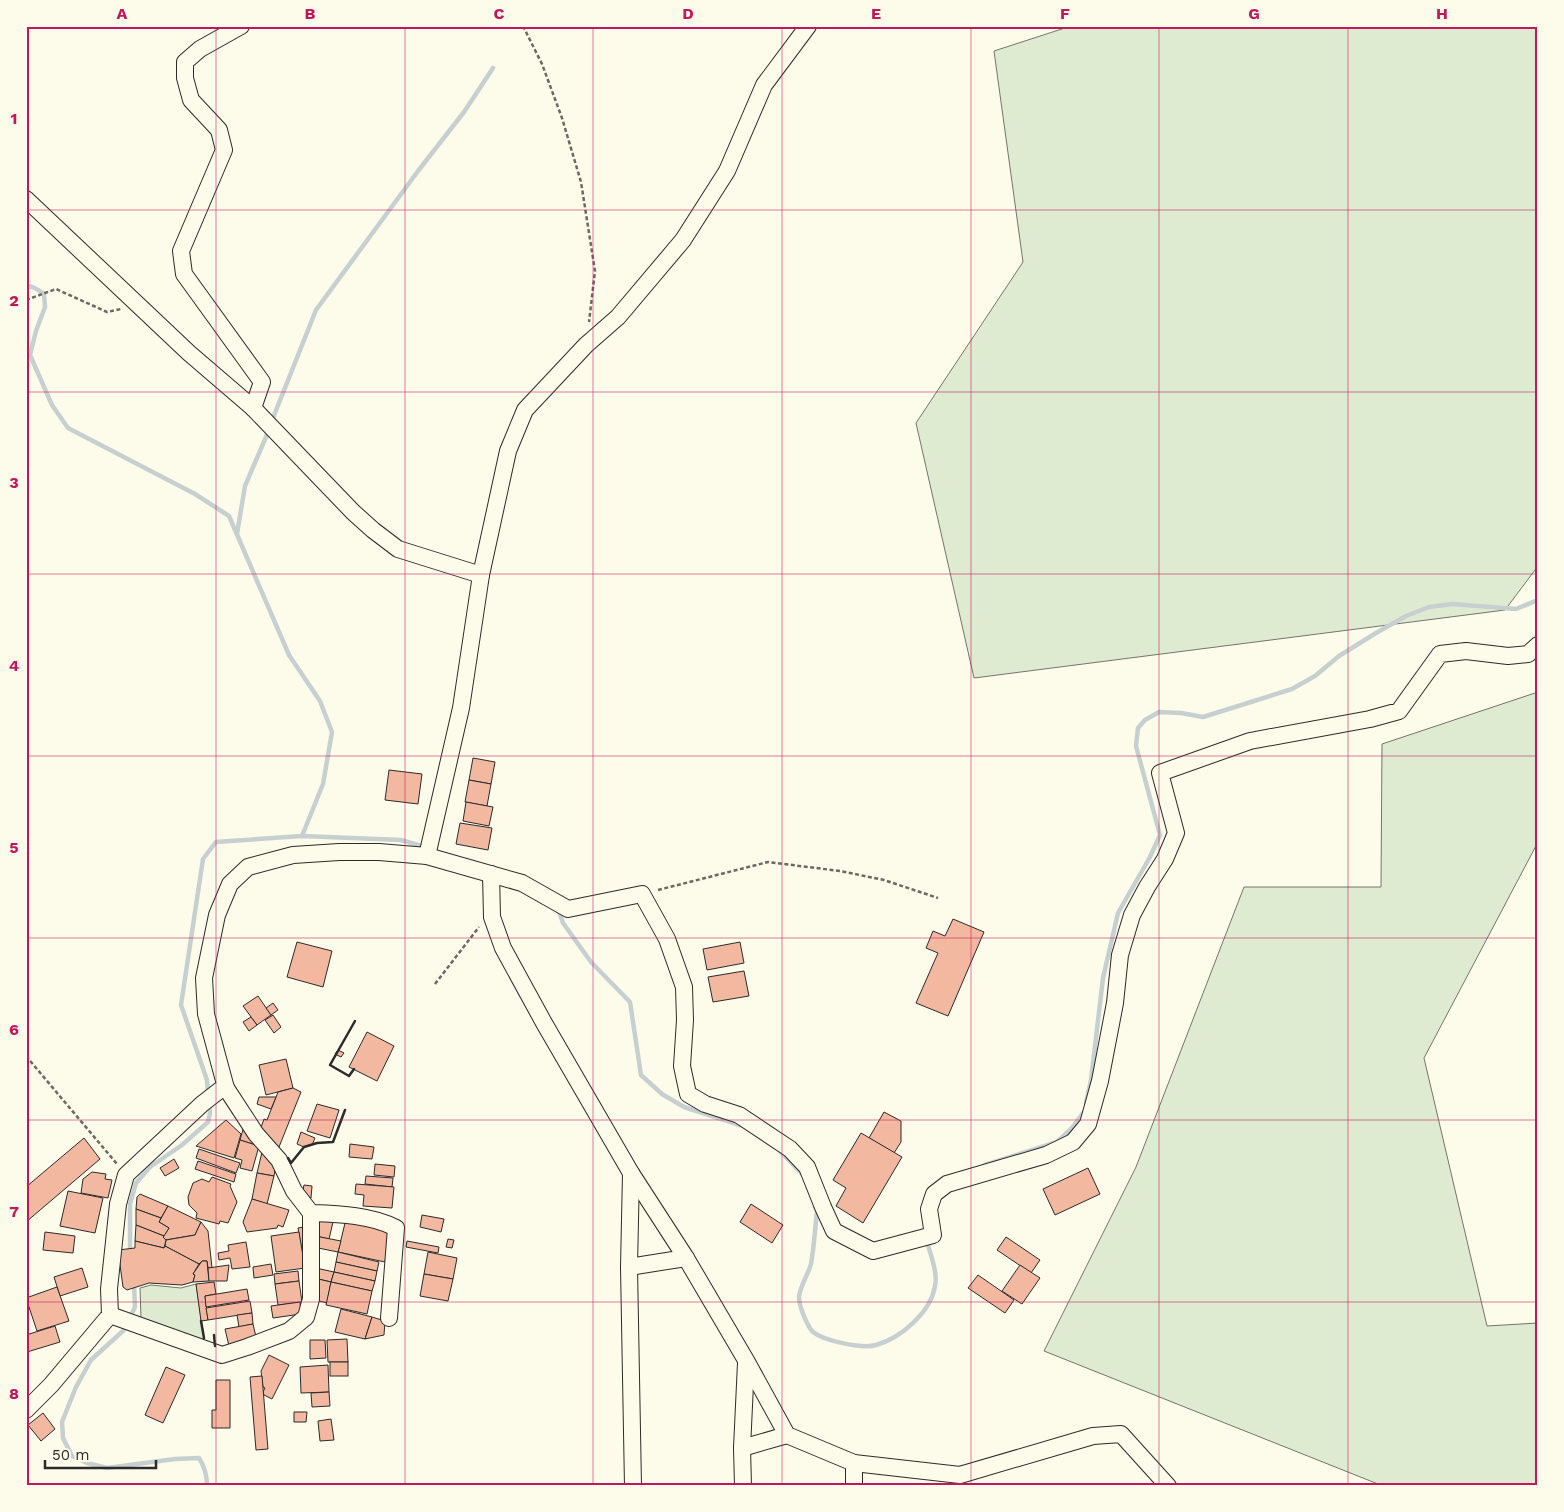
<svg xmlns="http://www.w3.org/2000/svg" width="1564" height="1512" font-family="'Work Sans',sans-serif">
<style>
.green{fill:#deebd1;stroke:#74746e}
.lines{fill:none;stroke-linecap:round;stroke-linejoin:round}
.stream{stroke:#c7d0d0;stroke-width:4.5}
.building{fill:#f2b8a0;stroke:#2b2b2b}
.minor-casing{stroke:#2b2b2b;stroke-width:18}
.path{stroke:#6a6964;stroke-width:2.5;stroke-dasharray:4 2.5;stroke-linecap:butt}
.minor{stroke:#fdfbea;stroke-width:16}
.wall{stroke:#2b2b2b;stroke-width:2.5}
.grid{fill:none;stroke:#c2185b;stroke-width:1;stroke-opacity:0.55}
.neatline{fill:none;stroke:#c2185b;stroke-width:2}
.grid-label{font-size:16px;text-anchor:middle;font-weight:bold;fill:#c2185b}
</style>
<rect width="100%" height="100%" fill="#fdfbea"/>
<g class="green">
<path d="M1071,26H1538V566L1505,610L974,678L916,423L1023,262L994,51Z"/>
<path d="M1538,692V842L1424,1058L1487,1326L1538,1323V1486H1383L1044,1351L1136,1167L1244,887H1381L1382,744Z"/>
<path d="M196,1284L204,1338L199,1341L141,1319L140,1288L151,1285L181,1288Z"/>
</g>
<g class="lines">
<g class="stream">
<path d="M26,286C33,285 40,291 44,294L45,307L36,331L30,355L52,405L68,428L195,494L229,516L289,655L320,701L332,732L323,784L302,836"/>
<path d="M271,423L316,310L418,171L464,112L493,68"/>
<path d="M237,534L245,486L269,430"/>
<path d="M558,908L563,923L591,962L630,1002L641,1075L662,1094L684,1107L743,1126"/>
<path d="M208,1093L207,1080L181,1005L203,859L216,842L302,836L401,840L425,847"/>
<path d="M1086,1103L1091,1080L1103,978L1118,913L1150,857L1160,835L1136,746L1138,728L1145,720L1159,712L1181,713L1203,717L1292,689L1315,676L1339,656L1376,633L1406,616L1429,607L1452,604L1516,609L1538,600"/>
<path d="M780,1151L804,1176"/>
<path d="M985,1165L1057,1142L1071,1129L1083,1113"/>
<path d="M815,1207L817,1211C815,1229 814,1247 811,1264C808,1275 800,1286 799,1297C799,1306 807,1326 813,1332C824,1341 863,1349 876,1345C901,1338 931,1312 935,1286C938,1272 930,1254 927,1241"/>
<path d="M130,1253V1204L136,1183L150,1167L182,1145L208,1122L210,1113L209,1104"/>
<path d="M134,1283L135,1307L124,1330L91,1360L76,1387L62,1422L63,1438L72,1456L87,1463L107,1468L175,1459L199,1458C205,1467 207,1475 207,1486"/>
</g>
</g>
<g class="building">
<path d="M473,758L495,762L491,784L469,780Z"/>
<path d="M389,770L422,774L418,804L385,800Z"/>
<path d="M469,780L491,784L487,806L465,802Z"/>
<path d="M466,802L493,807L489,826L463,821Z"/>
<path d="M460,823L492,828L488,850L456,844Z"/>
<path d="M953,919L984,932L948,1016L916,1003L938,953L926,948L933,931L945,936Z"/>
<path d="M297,942L332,951L323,987L287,977Z"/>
<path d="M740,942L744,963L707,970L703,949Z"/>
<path d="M744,971L749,996L713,1002L708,977Z"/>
<path d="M258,996L271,1015L257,1025L243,1006Z"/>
<path d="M273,1003L278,1010L271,1015L266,1008Z"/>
<path d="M273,1015L281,1027L274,1033L265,1020Z"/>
<path d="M251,1017L257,1025L249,1031L243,1022Z"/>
<path d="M367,1032L394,1046L377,1081L349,1067Z"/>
<path d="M338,1050L344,1053L341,1057L335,1054Z"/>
<path d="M286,1059L293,1088L266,1095L259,1065Z"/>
<path d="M293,1088L301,1092L277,1152L259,1133L264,1119L267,1120L278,1092Z"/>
<path d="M259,1097H276L271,1109L257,1104Z"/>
<path d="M317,1104L339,1110L330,1138L307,1131Z"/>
<path d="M884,1112L901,1121V1142L894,1153L869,1138Z"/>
<path d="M226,1120L241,1134L234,1158L196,1146Z"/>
<path d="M244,1126L259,1146L240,1140Z"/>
<path d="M301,1132L315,1138L312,1145L304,1147L297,1144Z"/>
<path d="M861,1133L902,1157L863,1223L836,1206L846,1188L833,1180Z"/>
<path d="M84,1138L100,1159L26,1222V1187Z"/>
<path d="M240,1140L259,1146L252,1171L240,1168L242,1160L235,1158Z"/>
<path d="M350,1144L374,1147L372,1159L349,1157Z"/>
<path d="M263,1148L276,1163L274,1176L257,1173Z"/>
<path d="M199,1149L240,1163L236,1173L196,1158Z"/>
<path d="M174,1159L179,1168L165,1176L160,1168Z"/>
<path d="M198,1161L236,1174L234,1182L195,1169Z"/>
<path d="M375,1164L395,1166L394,1177L374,1175Z"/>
<path d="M1088,1168L1100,1194L1055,1215L1043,1189Z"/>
<path d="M92,1172L106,1174L105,1179L112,1180L108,1198L81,1193L83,1179Z"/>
<path d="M257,1173L274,1176L267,1204L252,1199Z"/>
<path d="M366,1176L393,1178L392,1187L365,1184Z"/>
<path d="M212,1177L231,1184L230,1186L237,1202L228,1223L220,1221L219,1224L196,1218L197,1213L189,1205L188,1197L193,1183L202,1179L209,1182Z"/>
<path d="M356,1184L394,1187L392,1208L363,1206L364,1195L355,1194Z"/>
<path d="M304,1185L312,1186L311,1198L302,1194Z"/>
<path d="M68,1191L103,1198L95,1233L60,1226Z"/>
<path d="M140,1194L168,1206L161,1218L136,1209L137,1197Z"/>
<path d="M252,1199L289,1210L283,1227L278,1225L277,1228L247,1232L243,1222Z"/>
<path d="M751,1204L783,1225L772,1243L740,1222Z"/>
<path d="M168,1206L201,1222L195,1235L166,1240L163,1237L169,1228L159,1222Z"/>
<path d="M136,1209L161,1218L159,1222L169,1228L164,1236L136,1225Z"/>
<path d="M422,1215L444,1219L441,1232L420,1227Z"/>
<path d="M319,1219L333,1222L329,1239L315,1236Z"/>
<path d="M346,1219L389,1229L385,1262L338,1252Z"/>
<path d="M201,1222L208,1231L212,1268H208L207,1261H202L199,1264L165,1246L166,1240L195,1235Z"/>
<path d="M136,1225L164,1236L163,1237L166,1240L164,1248L135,1241Z"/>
<path d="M304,1227L305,1268L298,1228Z"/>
<path d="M45,1232L75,1236L73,1253L43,1250Z"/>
<path d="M299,1232L305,1268L276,1272L271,1236Z"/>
<path d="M315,1236L341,1241L338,1252L313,1247Z"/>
<path d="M1006,1237L1040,1260L1031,1273L997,1250Z"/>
<path d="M448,1239L454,1240L452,1248L446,1247Z"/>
<path d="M135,1241L164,1248L165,1246L199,1264L193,1274L195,1275L193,1282L182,1285L149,1283L127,1290L123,1287L118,1250L135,1248Z"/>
<path d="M407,1241L439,1247L438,1253L406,1247Z"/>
<path d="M246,1242L250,1267L232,1269L230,1258L219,1260L218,1253L229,1251L228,1245Z"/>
<path d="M338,1252L379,1262L377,1271L336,1262Z"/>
<path d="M428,1252L457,1258L453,1279L424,1274Z"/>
<path d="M202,1261H207L209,1281L193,1282L195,1275L193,1274Z"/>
<path d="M336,1262L377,1271L375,1281L334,1272Z"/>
<path d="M271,1264L273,1275L254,1278L253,1267Z"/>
<path d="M229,1265L227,1281H209L208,1268Z"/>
<path d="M1020,1265L1040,1278L1022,1304L1002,1291Z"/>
<path d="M82,1268L88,1287L60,1296L54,1277Z"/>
<path d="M316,1268L334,1272L331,1282L314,1278Z"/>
<path d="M298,1271L299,1281L275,1284L274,1274Z"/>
<path d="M334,1272L375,1281L372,1291L331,1282Z"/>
<path d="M424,1274L453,1279L448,1301L420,1296Z"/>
<path d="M978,1275L1014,1300L1005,1313L968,1288Z"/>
<path d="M314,1278L331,1282L327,1303L315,1300Z"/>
<path d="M299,1281L302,1302L278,1305L275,1284Z"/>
<path d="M214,1282L216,1294L205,1296L208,1320L201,1321L196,1284Z"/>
<path d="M331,1282L372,1291L367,1314L326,1305Z"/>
<path d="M57,1287L69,1321L37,1331L26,1298Z"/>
<path d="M247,1289L249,1300L206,1307L205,1296Z"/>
<path d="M250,1301L252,1313L208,1320L206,1308Z"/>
<path d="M300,1302L301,1314L273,1318L271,1306Z"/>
<path d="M341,1309L372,1317L365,1339L335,1332Z"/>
<path d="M252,1313L253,1324L239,1327L237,1315Z"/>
<path d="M372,1317L385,1321L384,1335L365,1339Z"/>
<path d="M253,1324L256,1337L229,1346L225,1329Z"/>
<path d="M55,1326L60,1342L27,1352L26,1335Z"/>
<path d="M347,1339L348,1362H328L327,1340Z"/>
<path d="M310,1340H325L326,1358L310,1359Z"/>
<path d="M269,1355L289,1365L272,1399L264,1395L263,1392L265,1388L263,1387L261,1371Z"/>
<rect x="330" y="1362" width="18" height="14"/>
<path d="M328,1365L329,1392L301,1393L300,1367Z"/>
<path d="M166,1367L185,1375L163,1423L145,1415Z"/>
<path d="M262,1376L268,1449L256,1450L250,1377Z"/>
<path d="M216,1380H230V1428H212V1410H216Z"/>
<path d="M329,1392L330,1406L312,1407L311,1393Z"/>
<path d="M294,1412H307L306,1422H294Z"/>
<path d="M43,1413L55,1429L41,1441L28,1425Z"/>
<path d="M331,1419L334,1440L320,1441L318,1421Z"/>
</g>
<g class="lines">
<g class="minor-casing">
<g id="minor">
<path d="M241,26L200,49L185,62V78L191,100L219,130L224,150L181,251L184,274L262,382L253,408"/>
<path d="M26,199L189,353L253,408L353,512L373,530L398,549L481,575"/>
<path d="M427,856L461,708L481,575L508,451L525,410L586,345L618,317L683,240L727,171L764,85L808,26"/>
<path d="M491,874L492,917L503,948L544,1023L631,1173L686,1258L747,1362L787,1435L854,1463L960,1475L1093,1436L1121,1434L1168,1486"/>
<path d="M226,1088L256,1134L279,1160L294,1191L311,1213C339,1214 372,1215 396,1228L389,1318"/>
<path d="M631,1173L629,1267L633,1486"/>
<path d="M629,1267L686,1258"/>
<path d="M110,1315L222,1355L247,1347L289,1331L306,1317L311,1299V1213"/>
<path d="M26,1410L51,1385L110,1315L109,1289L118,1204L126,1175L202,1104L220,1090L226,1088L206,1014L204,978L217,915L230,884L248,867L293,855L339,852H379L427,856L522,883L568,909L642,894L667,939L684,987L685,1020L682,1066L688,1094L705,1104L739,1115L790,1149L807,1167L823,1207L834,1231L873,1251L933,1235L929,1209L934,1194L947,1184L1046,1155L1073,1142L1088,1124L1100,1081L1115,1003L1120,955L1132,915L1147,887L1165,859L1176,833L1160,773L1250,741L1370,719L1399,711L1440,654L1466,651L1508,656L1528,654L1538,645"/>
<path d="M742,1448L787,1435"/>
<path d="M854,1463V1486"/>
<path d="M743,1486L742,1448L746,1363"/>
</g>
</g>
<g class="path">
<path d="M523,26L542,64L562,118L581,182L595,271L589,322"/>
<path d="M26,300L56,289L107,312L121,309"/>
<path d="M658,890L768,862L840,871L884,880L938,898"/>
<path d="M435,984L479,927"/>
<path d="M26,1056L117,1164"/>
</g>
<use href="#minor" class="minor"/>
<g class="wall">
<path d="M354,1069L349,1076L330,1065L355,1021"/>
<path d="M288,1158L291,1163L304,1147L317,1143L333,1142L345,1110"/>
<path d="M201,1321L204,1338"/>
<path d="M214,1335L215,1346"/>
</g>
</g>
<path class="grid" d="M216,26V1486M405,26V1486M593,26V1486M782,26V1486M971,26V1486M1159,26V1486M1348,26V1486M26,210H1538M26,392H1538M26,574H1538M26,756H1538M26,938H1538M26,1120H1538M26,1302H1538"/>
<rect width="1564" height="1512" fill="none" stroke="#fdfbea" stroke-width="55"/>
<path d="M45 1460v8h111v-8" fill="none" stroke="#2b2b2b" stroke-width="2.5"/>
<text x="52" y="1460" font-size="15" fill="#2b2b2b" stroke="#fdfbea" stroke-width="4" paint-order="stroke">50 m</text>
<rect x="28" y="28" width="1508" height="1456" class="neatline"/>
<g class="grid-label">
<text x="122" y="19">A</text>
<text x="310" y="19">B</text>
<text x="499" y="19">C</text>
<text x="688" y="19">D</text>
<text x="876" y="19">E</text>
<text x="1065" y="19">F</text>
<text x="1254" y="19">G</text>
<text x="1442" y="19">H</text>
<text x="14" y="124">1</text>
<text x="14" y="306">2</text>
<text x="14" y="488">3</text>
<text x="14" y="671">4</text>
<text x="14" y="853">5</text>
<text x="14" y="1035">6</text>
<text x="14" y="1217">7</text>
<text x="14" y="1399">8</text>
</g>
</svg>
